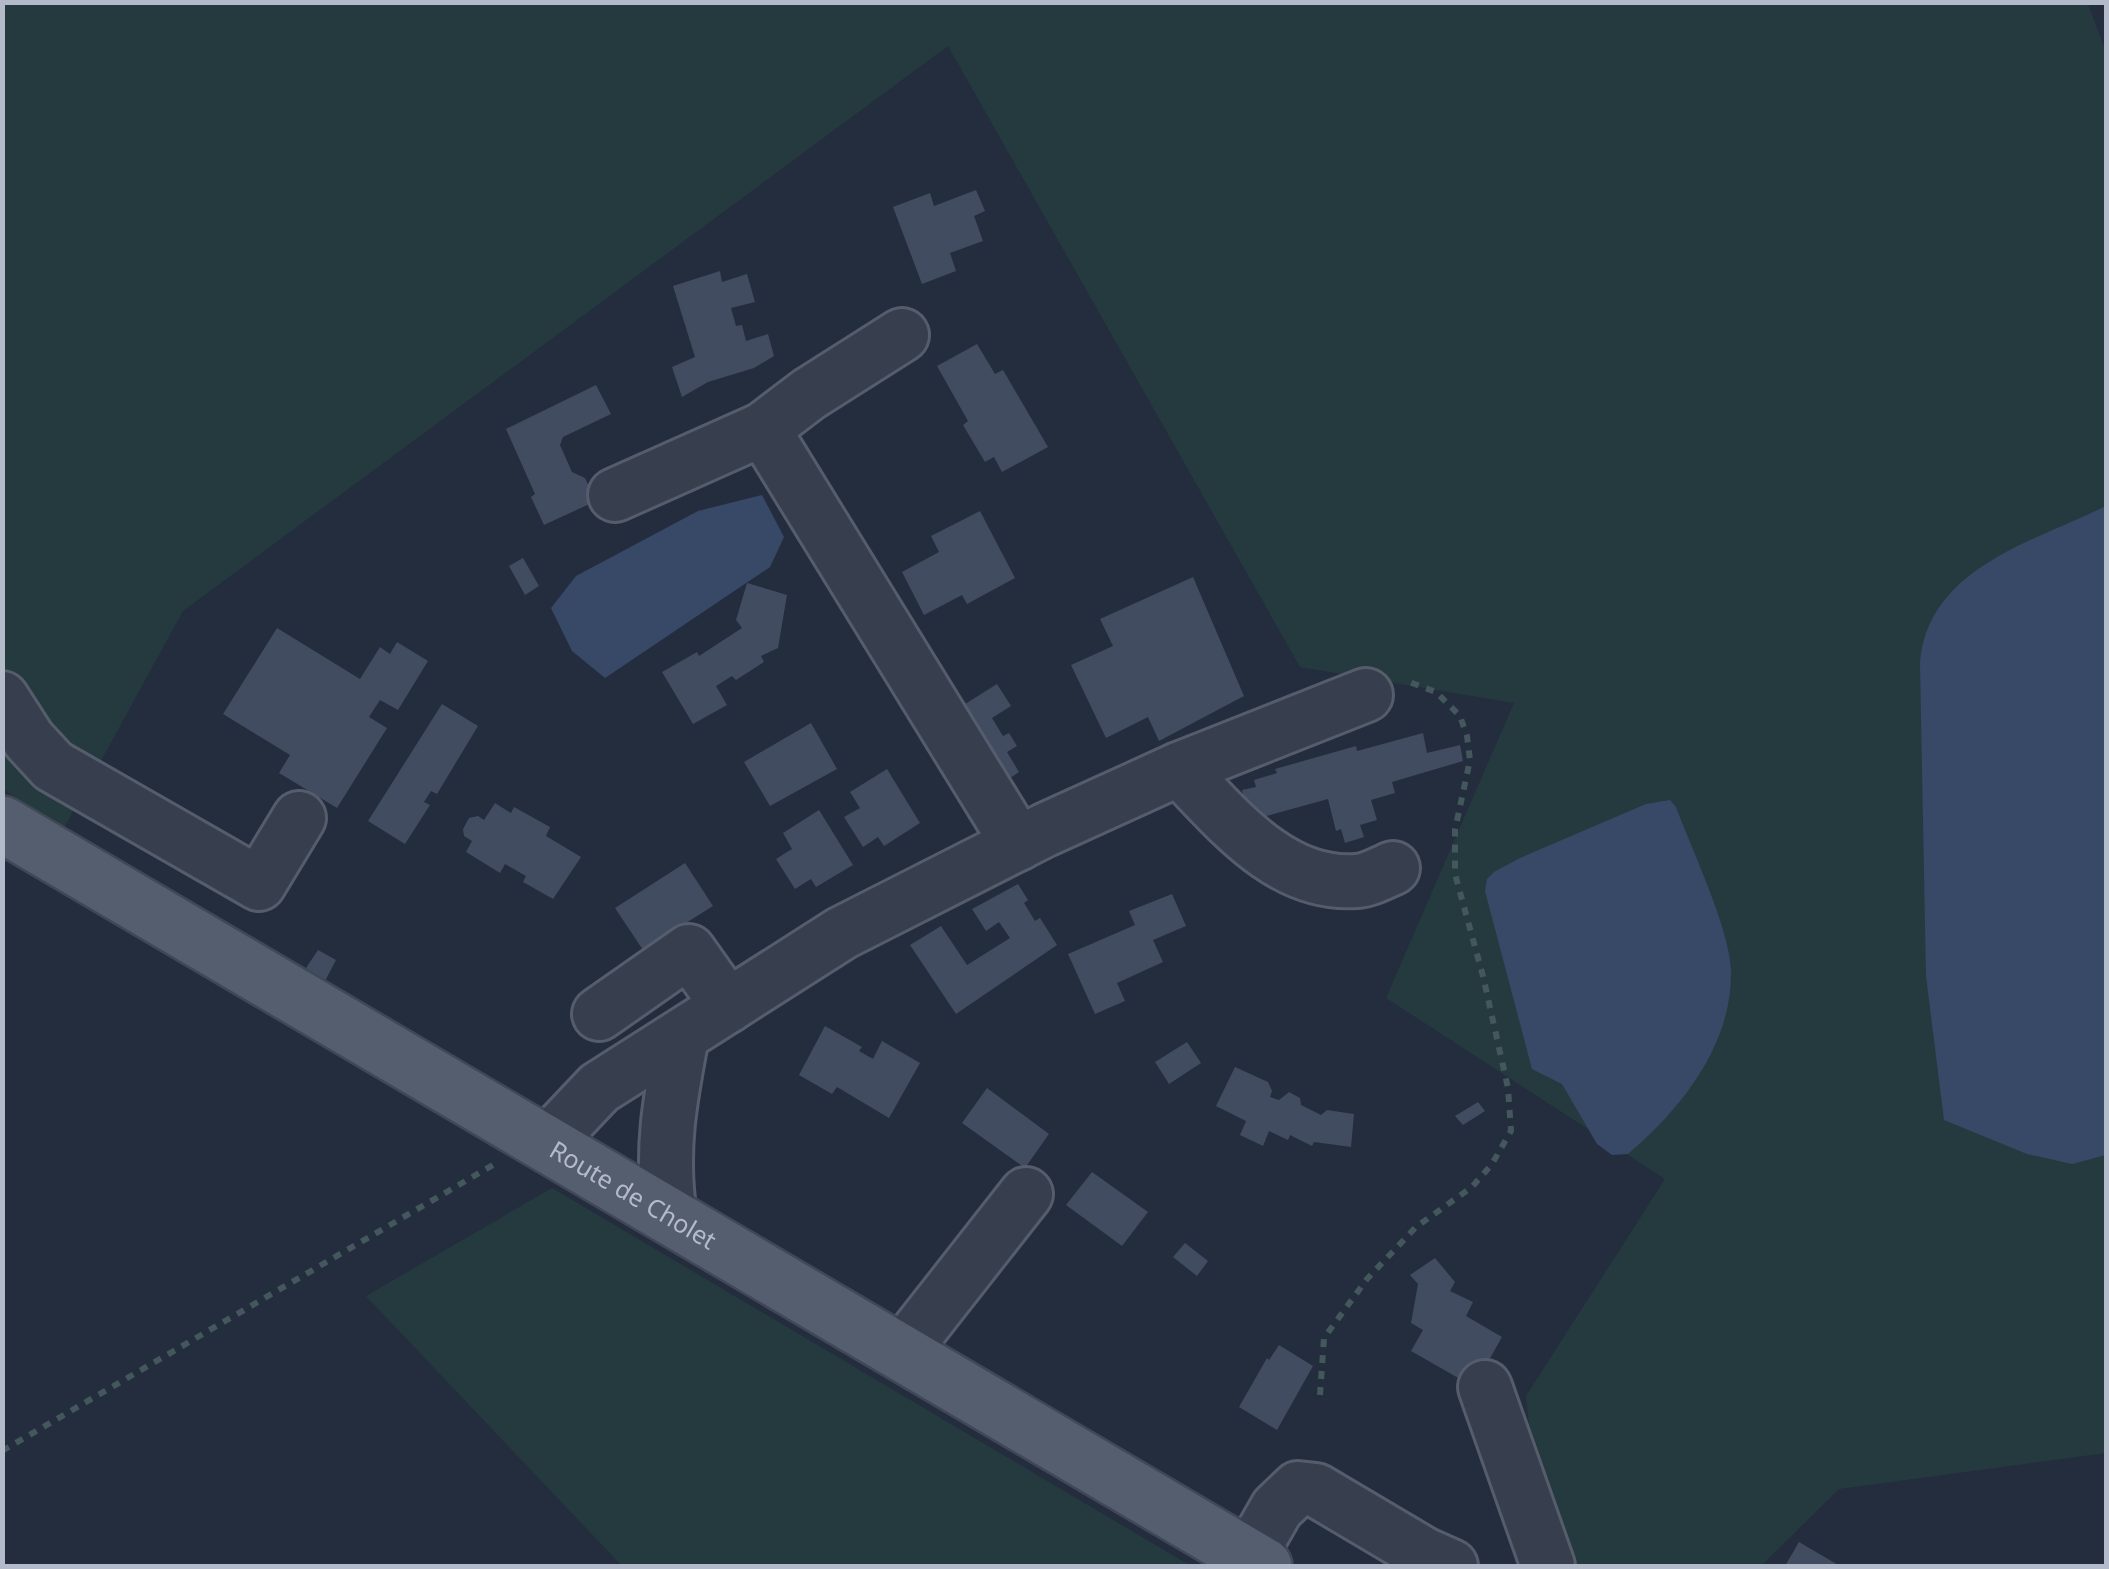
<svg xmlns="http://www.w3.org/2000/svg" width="2109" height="1569" font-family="'Noto Sans',sans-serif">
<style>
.green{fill:#253a3f}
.water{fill:#384968}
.building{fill:#424c60}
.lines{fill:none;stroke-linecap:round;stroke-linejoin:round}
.minor-casing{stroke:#555d6c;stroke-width:58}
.major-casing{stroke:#404857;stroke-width:60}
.path{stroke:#43575c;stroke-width:6;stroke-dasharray:8 8;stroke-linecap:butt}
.minor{stroke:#373f4e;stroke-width:52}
.major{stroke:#555e6e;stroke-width:55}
.labels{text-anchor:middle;stroke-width:9;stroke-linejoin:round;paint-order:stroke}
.street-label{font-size:25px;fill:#b3bac9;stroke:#1c2433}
</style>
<rect width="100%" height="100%" fill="#232d3e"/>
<g class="green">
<path d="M2087,2L2106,52V1453L1839,1489L1761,1566H1569L1542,1551L1526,1396L1665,1179L1386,998L1514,703L1300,667L948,46L183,611L63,830L3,789V3Z"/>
<path d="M552,1188L1191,1566H622L366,1296Z"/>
</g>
<g class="water">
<path d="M762,495L784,537L770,567L605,678L572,651L551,608L576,576L698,511Z"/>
<path d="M2106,506V1155L2072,1164L2027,1154L1944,1120L1926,976L1920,664C1927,568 2033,542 2106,506Z"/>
<path d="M1670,800L1676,807C1691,848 1732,933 1731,974C1731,1046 1681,1109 1628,1154L1612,1155L1597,1144L1562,1084L1532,1069L1485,891L1487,879L1494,872L1520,858L1646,804Z"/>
</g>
<g class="building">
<path d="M976,190L985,211L974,216L983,241L950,253L956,271L922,284L893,207L930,193L934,206Z"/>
<path d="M720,271L722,282L747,274L755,302L731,308L736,326L742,325L746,341L768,334L774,356L754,368L708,382L682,397L672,367L695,357L673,286Z"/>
<path d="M977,344L995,374L1003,370L1048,447L1002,472L994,457L985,462L963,425L968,421L937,366Z"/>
<path d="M596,385L611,414L563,437L560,445L572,472L585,478L596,501L544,525L531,497L535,494L506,429Z"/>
<path d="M980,511L1015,578L967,604L962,595L924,615L902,572L939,552L931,536Z"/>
<path d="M523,558L539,586L525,595L509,566Z"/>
<path d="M1193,577L1244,696L1159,741L1148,717L1106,738L1071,665L1113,646L1100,619Z"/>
<path d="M747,583L787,595L778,648L761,656L764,662L736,680L732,676L716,686L727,705L693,724L662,672L697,652L699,656L742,628L736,620Z"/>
<path d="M277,628L360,679L380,647L390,654L397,642L428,661L398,710L380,700L369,717L387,728L337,808L279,773L290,755L223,714Z"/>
<path d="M997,684L1011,706L992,718L1003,736L1009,733L1017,746L1007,752L1019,772L993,789L946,716Z"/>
<path d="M442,704L478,726L437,794L431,791L424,802L430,805L405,844L368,821Z"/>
<path d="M811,723L837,769L770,806L744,762Z"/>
<path d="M1423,733L1427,753L1460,745L1463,761L1392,782L1395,793L1371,800L1377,820L1360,825L1364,837L1345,843L1341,829L1336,831L1328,799L1263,817L1261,812L1248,814L1242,790L1256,787L1254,780L1277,773L1275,769L1356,746L1357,751Z"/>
<path d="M887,769L920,823L884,846L878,837L863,847L844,817L860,808L850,792Z"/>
<path d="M495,803L511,813L514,807L550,827L546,836L581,857L553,899L523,882L526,876L505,864L500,873L466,852L472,841L464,836L463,829L469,818L478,816L484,820Z"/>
<path d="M819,810L853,865L816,887L811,879L795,889L776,859L792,849L783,833Z"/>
<path d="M685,863L713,906L643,950L615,908Z"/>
<path d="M1018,884L1028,900L1024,903L1035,921L1040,918L1057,945L956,1014L910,945L941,926L967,965L1010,938L999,922L986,931L972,909Z"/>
<path d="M1172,894L1186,926L1153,940L1163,962L1117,983L1125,1001L1095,1014L1068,954L1135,925L1129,911Z"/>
<path d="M318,950L336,960L324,983L304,971Z"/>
<path d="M825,1026L862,1047L859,1051L873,1059L882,1041L920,1063L889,1118L837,1087L832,1094L799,1075Z"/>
<path d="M1187,1042L1201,1063L1169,1084L1155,1062Z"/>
<path d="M1235,1067L1268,1082L1272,1091L1270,1097L1279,1100L1289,1092L1300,1098L1301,1105L1321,1115L1327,1110L1354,1114L1351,1147L1314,1142L1312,1146L1290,1135L1288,1140L1269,1131L1263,1146L1240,1135L1246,1121L1216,1106Z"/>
<path d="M987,1088L1049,1134L1025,1168L962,1123Z"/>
<path d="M1478,1102L1485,1111L1463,1125L1455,1116Z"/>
<path d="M1092,1172L1148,1212L1122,1246L1066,1205Z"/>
<path d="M1185,1243L1208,1261L1197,1276L1173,1257Z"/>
<path d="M1435,1258L1455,1282L1450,1291L1473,1302L1466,1316L1502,1337L1474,1387L1411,1351L1423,1330L1411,1323L1418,1284L1410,1275Z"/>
<path d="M1279,1345L1313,1366L1277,1430L1239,1407L1267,1358L1269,1360Z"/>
<path d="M1799,1542L1840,1566H1785Z"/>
</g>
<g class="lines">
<g class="minor-casing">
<g id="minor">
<path d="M763,429L1018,844"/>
<path d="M615,495L763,429L809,394L902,335"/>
<path d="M2,698L29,740L53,766L259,884L299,818"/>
<path d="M1179,769C1227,818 1280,887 1357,881C1369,880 1382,873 1393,868"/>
<path d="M599,1014L689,951L728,1006"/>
<path d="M547,1143L599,1088L842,933L1045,830L1179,769L1366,695"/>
<path d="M670,1216C660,1151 670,1099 682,1036"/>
<path d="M902,1352L1026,1194"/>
<path d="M1485,1387L1548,1566"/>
<path d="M1249,1557L1277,1508L1298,1488L1316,1490L1424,1554L1451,1566"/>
</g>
</g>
<g class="major-casing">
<g id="major">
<path id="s1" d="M2,824L1264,1566"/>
</g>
</g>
<g class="path">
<path d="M1320,1395L1324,1338L1367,1279L1416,1227L1472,1187L1492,1164L1511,1131L1508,1088L1483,976L1455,874V830L1470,760L1467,736L1460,716L1436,692L1404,680"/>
<path d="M2,1451L493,1165"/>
</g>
<use href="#minor" class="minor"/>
<use href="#major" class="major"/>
</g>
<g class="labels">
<g class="street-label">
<text dy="9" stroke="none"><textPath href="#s1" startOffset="732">Route de Cholet</textPath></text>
</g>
</g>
<rect width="2109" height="1569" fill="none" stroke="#b3bac9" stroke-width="10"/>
</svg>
